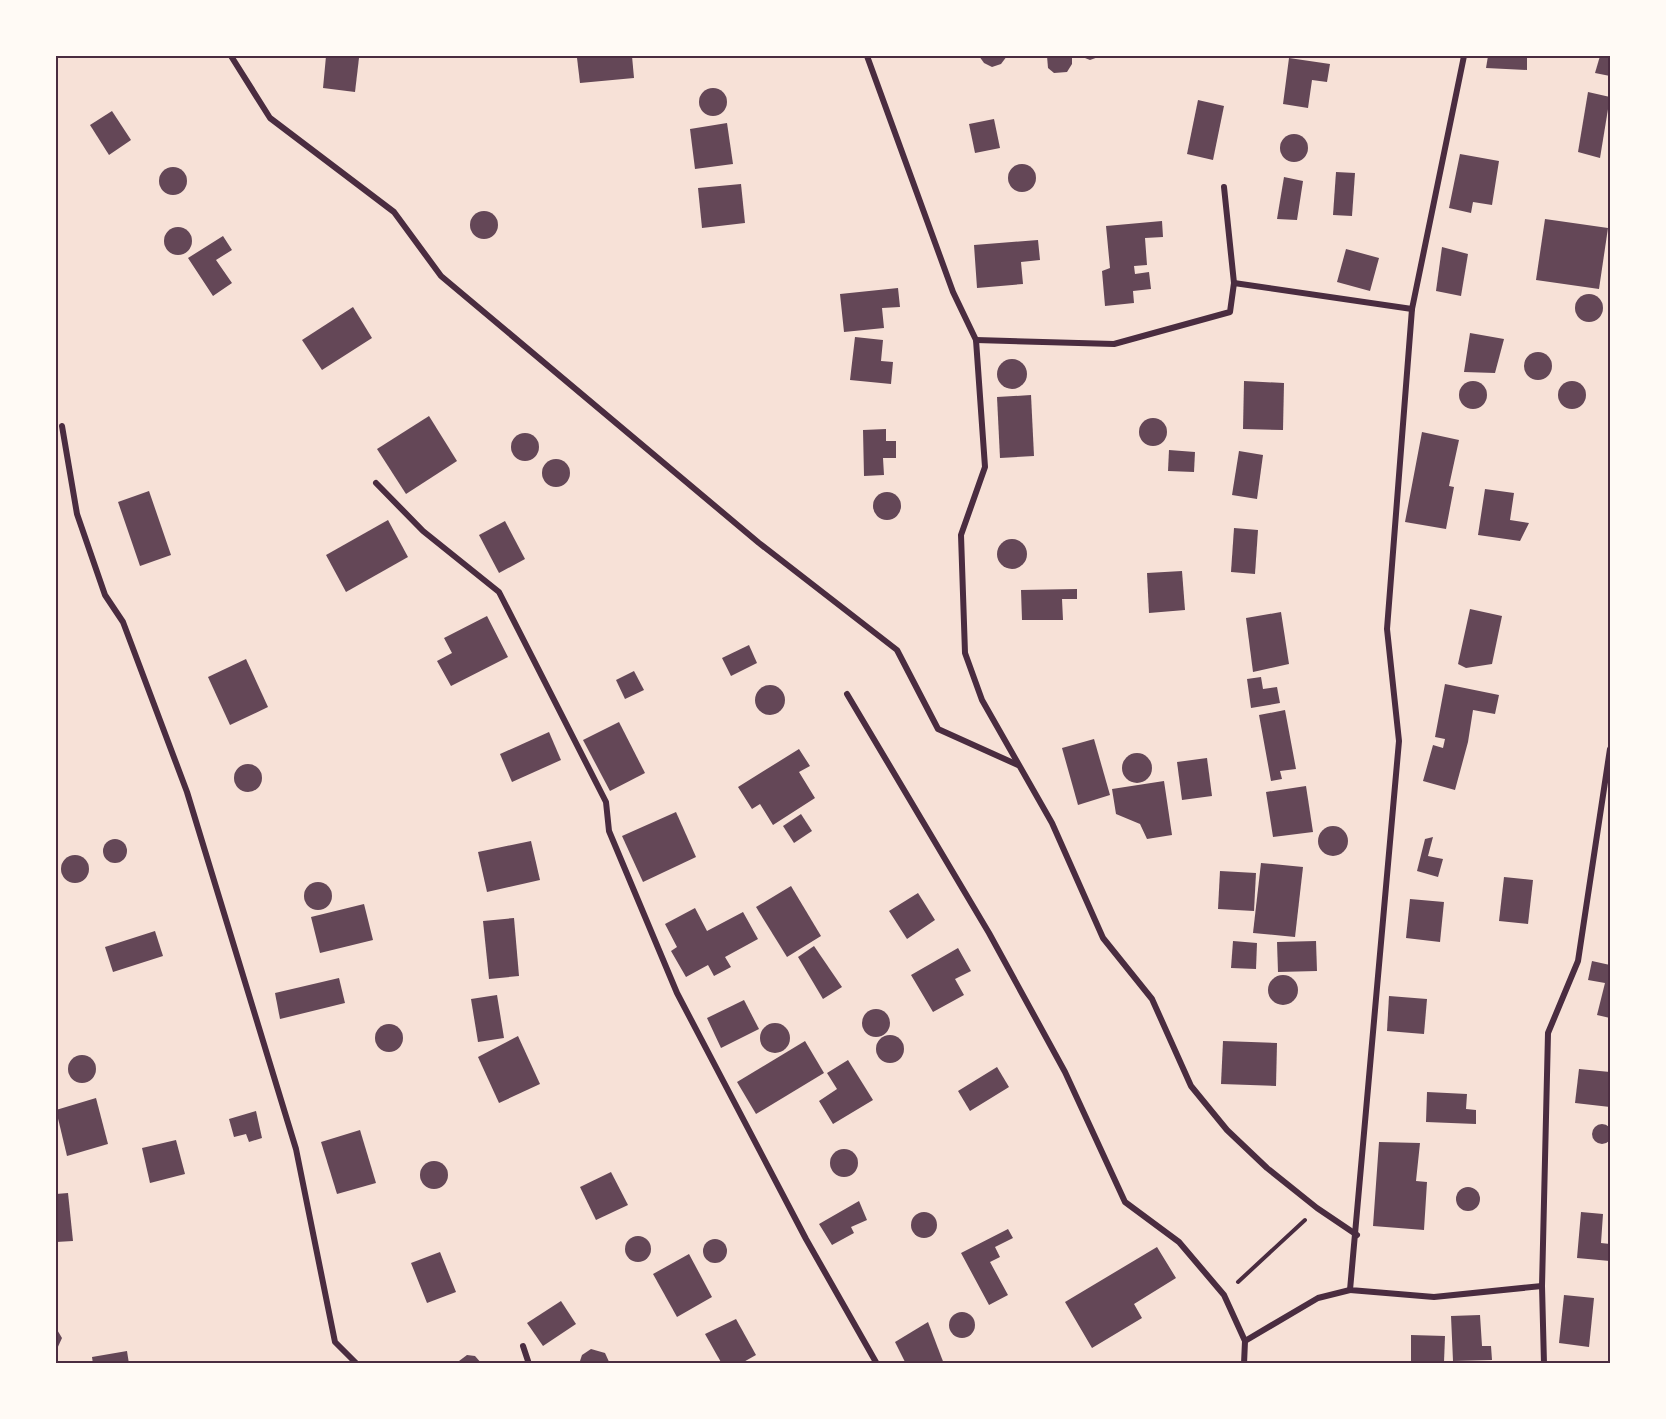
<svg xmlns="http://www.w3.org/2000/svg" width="1666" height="1419" font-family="'Noto Sans',sans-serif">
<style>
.building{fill:#644757}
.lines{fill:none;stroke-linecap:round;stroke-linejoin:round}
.path{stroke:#4a2c40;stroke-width:4}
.minor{stroke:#4a2c40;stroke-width:6}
.neatline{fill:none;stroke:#4a2c40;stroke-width:2}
</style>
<rect width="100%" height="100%" fill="#f7e1d7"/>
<g class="building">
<path d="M326,56L359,58L355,92L323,88Z"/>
<path d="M603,56H632L634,78L580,83L577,58Z"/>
<path d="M979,56H1007L1001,64L992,67L984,63Z"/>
<path d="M1047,56H1072V64L1067,72L1054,73L1048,68Z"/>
<path d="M1080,56H1101L1090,60Z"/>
<path d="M1488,56H1527V70L1486,68Z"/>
<path d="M1600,56H1610V76L1595,73Z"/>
<path d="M1289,58L1330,64L1327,82L1312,80L1308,108L1283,104Z"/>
<circle cx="713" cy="102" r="14"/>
<path d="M1588,92L1610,97L1600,158L1578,152Z"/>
<path d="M1198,100L1224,106L1213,160L1187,154Z"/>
<path d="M112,111L131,140L109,155L90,125Z"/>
<path d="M994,119L1000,148L975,153L969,124Z"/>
<path d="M727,123L733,164L695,169L690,129Z"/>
<circle cx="1294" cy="148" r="14"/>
<path d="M1460,154L1499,161L1492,205L1473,202L1471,213L1449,208Z"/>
<circle cx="1022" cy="178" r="14"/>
<circle cx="173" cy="181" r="14"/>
<path d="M1336,172L1355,173L1352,216L1333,215Z"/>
<path d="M1284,177L1303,181L1297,220L1277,219Z"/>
<path d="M741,184L745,223L702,228L698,188Z"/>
<circle cx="484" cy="225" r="14"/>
<path d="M1545,219L1608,228L1599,289L1536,280Z"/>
<path d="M1162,221L1163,237L1145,238L1147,265L1134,266L1135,274L1149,272L1151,289L1133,291L1134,303L1105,306L1102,271L1110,268L1106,226Z"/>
<circle cx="178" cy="241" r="14"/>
<path d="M223,236L232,250L216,260L232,283L213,296L188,258Z"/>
<path d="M1038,240L1040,260L1021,262L1023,284L977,288L974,245Z"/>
<path d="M1442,247L1468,254L1461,296L1436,291Z"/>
<path d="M1346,249L1379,258L1370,291L1337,282Z"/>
<path d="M898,288L900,307L882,308L884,328L844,332L840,294Z"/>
<circle cx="1589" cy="308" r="14"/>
<path d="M353,307L372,338L322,370L302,340Z"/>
<path d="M1470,333L1504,339L1495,373L1464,372Z"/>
<path d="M855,337L883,340L881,361L893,362L891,384L850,380Z"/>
<circle cx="1538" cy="366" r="14"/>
<circle cx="1012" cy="374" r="15"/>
<path d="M1244,381L1284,383L1283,430L1243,429Z"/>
<circle cx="1572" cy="395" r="14"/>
<circle cx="1473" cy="395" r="14"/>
<path d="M1031,395L1034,456L1000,458L997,397Z"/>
<path d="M429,416L457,461L406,494L377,449Z"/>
<circle cx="1153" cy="432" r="14"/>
<path d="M886,429V441H896V458H883L884,475L864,476L863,430Z"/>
<path d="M1422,432L1459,440L1449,486L1454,487L1446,529L1405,522Z"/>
<circle cx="525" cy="447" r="14"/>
<path d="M1169,450L1195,452L1194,472L1168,471Z"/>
<path d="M1239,451L1263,455L1257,499L1232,495Z"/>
<circle cx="556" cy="473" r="14"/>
<path d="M1485,489L1514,493L1510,520L1529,523L1520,541L1478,535Z"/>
<path d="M149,491L171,555L140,566L118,502Z"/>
<circle cx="887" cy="506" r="14"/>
<path d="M388,520L408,557L346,592L326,555Z"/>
<path d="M505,521L525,559L499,573L479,535Z"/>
<path d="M1234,528L1258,530L1255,574L1231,572Z"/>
<circle cx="1012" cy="554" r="15"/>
<path d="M1182,571L1185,610L1149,613L1147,573Z"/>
<path d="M1077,589V599H1062L1063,620H1022L1021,590Z"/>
<path d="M1470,609L1502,616L1492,664L1466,668L1458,664Z"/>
<path d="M1281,612L1289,664L1253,672L1246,618Z"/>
<path d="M487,616L508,657L451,686L437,661L452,653L444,638Z"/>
<path d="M749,645L757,663L731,676L722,658Z"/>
<path d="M246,659L268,707L230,725L208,677Z"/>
<path d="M634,671L644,690L625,699L616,680Z"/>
<path d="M1261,677L1263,689L1277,687L1280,703L1251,708L1247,679Z"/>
<path d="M1445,684L1499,695L1495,714L1473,710L1468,742L1455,790L1423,781L1433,745L1443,748L1445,739L1435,737Z"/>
<circle cx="770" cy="700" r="15"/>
<path d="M1285,710L1296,769L1280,771L1282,779L1271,781L1259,715Z"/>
<path d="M619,722L645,773L610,791L583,740Z"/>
<path d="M549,732L561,760L512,782L500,754Z"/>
<path d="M1094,739L1110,795L1078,805L1062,748Z"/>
<path d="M799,749L810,766L799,772L815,798L773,825L760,804L752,809L738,787Z"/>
<circle cx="1137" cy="768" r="15"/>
<path d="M1207,758L1212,796L1182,800L1177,762Z"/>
<circle cx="248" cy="778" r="14"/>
<path d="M1164,781L1172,835L1147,839L1140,824L1116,814L1112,789Z"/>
<path d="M1306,786L1313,832L1273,837L1266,792Z"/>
<path d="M676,812L696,857L643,882L622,836Z"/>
<path d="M801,814L812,831L794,843L783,826Z"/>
<circle cx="1333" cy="841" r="15"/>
<path d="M1433,837L1428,856L1443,859L1438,877L1417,871L1425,839Z"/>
<circle cx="115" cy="851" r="12"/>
<path d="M531,841L540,880L487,892L478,852Z"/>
<circle cx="75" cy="869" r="14"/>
<path d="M1261,863L1303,867L1295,937L1253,933Z"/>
<path d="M1220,871L1256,873L1254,911L1218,909Z"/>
<path d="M1504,877L1533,880L1528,924L1499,921Z"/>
<circle cx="318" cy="896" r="14"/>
<path d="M791,886L821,936L787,957L756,907Z"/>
<path d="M918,893L935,920L907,939L889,911Z"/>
<path d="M1410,899L1444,902L1440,942L1406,938Z"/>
<path d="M364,904L373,940L320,953L311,917Z"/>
<path d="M695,908L707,931L743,912L758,939L725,957L731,967L714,976L708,965L686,977L671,951L677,947L665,924Z"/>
<path d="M514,918L519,976L489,979L483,921Z"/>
<path d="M155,931L163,956L113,972L105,947Z"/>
<path d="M1233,941L1257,943L1256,969L1231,968Z"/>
<path d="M1316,941L1317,971L1278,972L1277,942Z"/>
<path d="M814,946L842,987L823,999L798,957Z"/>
<path d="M958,948L971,971L955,979L964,995L933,1012L911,975Z"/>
<path d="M1592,961L1610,965V1018L1597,1015L1605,983L1588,980Z"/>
<circle cx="1283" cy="990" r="15"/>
<path d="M339,978L345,1003L280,1019L275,993Z"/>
<path d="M497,995L504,1038L478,1042L471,999Z"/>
<path d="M1389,996L1427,999L1424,1034L1387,1031Z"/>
<path d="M744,1000L759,1029L721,1048L707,1018Z"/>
<circle cx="876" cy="1023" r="14"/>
<circle cx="775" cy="1038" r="15"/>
<circle cx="389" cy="1038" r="14"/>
<circle cx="890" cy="1049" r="14"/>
<path d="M518,1036L540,1084L499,1103L478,1057Z"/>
<path d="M805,1041L824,1073L756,1114L737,1082Z"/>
<path d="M1223,1041L1277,1043L1276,1086L1221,1084Z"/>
<circle cx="82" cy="1069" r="14"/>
<path d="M848,1060L873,1100L833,1124L819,1101L837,1089L827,1073Z"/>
<path d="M997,1067L1009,1087L970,1111L958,1091Z"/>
<path d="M1579,1069L1610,1072V1107L1575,1103Z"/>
<path d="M1427,1092L1467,1094L1466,1109L1476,1110V1124L1426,1122Z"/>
<path d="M96,1098L108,1144L67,1156L56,1110Z"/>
<path d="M256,1111L262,1138L249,1142L246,1134L234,1137L229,1119Z"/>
<circle cx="1602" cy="1134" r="10"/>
<path d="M360,1130L376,1183L337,1194L321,1142Z"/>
<path d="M176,1140L185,1174L150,1183L142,1148Z"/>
<path d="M1379,1142L1420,1143L1416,1181L1427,1182L1424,1230L1373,1226Z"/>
<circle cx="844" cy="1163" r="14"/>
<circle cx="434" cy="1175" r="14"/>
<path d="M611,1172L628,1205L596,1220L580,1187Z"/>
<circle cx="1468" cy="1199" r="12"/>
<path d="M68,1193L73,1241L56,1242V1194Z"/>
<path d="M859,1201L867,1220L851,1227L854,1233L832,1245L819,1224Z"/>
<path d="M1581,1212L1603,1214L1601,1243L1610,1244V1261L1577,1258Z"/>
<circle cx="924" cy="1225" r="13"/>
<path d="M1008,1229L1013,1238L995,1247L1000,1257L990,1262L1008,1295L989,1305L961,1253Z"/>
<circle cx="638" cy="1249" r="13"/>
<circle cx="715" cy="1251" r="12"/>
<path d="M1157,1247L1176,1278L1134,1304L1142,1318L1092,1348L1065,1302Z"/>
<path d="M440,1252L456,1292L427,1303L411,1263Z"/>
<path d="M689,1254L712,1297L677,1317L653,1274Z"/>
<path d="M1564,1295L1594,1298L1589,1347L1559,1343Z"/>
<path d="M561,1301L576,1324L543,1346L527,1323Z"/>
<circle cx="962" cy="1325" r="13"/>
<path d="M1480,1315L1482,1346H1491L1492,1360L1453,1361L1451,1316Z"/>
<path d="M736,1319L756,1355L740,1364H722L705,1334Z"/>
<path d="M928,1322L944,1364H906L895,1342Z"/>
<path d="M56,1328L62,1338L56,1351Z"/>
<path d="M1411,1335L1445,1336L1444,1362L1411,1361Z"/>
<path d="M591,1349L605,1353L610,1364H579L582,1355Z"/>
<path d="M127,1351L129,1364H93L92,1357Z"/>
<path d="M467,1355L475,1356L482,1364H455Z"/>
</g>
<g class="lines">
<path class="path" d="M1238,1282L1305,1220"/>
<g class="minor">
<path d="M231,56L270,118L394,212L441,276L759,543L897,650L938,729L1018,765"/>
<path d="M867,56L953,292L976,340L985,467L961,535L965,653L982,700L1052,823L1103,938L1152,999L1191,1086L1227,1130L1267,1168L1317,1208L1357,1235"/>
<path d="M1464,56L1412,309L1387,629L1399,741L1350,1290L1434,1297L1542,1286"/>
<path d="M1224,187L1234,283"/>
<path d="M976,340L1114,344L1230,312L1234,283L1412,309"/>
<path d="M62,426L77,514L105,595L123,622L187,792L296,1149L335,1342L357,1364"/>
<path d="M376,483L423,531L499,592L606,802L609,831L677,993L806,1239L877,1364"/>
<path d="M847,694L989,933L1065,1072L1125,1202L1179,1242L1224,1295L1245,1341L1244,1364"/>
<path d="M1245,1341L1318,1298L1350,1290"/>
<path d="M523,1346L529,1364"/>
<path d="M1544,1364L1542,1286L1548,1033L1578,961L1610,749"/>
</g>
</g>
<rect width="1666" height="1419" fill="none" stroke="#fffaf5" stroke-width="114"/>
<rect x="57" y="57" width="1552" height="1305" class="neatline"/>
</svg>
